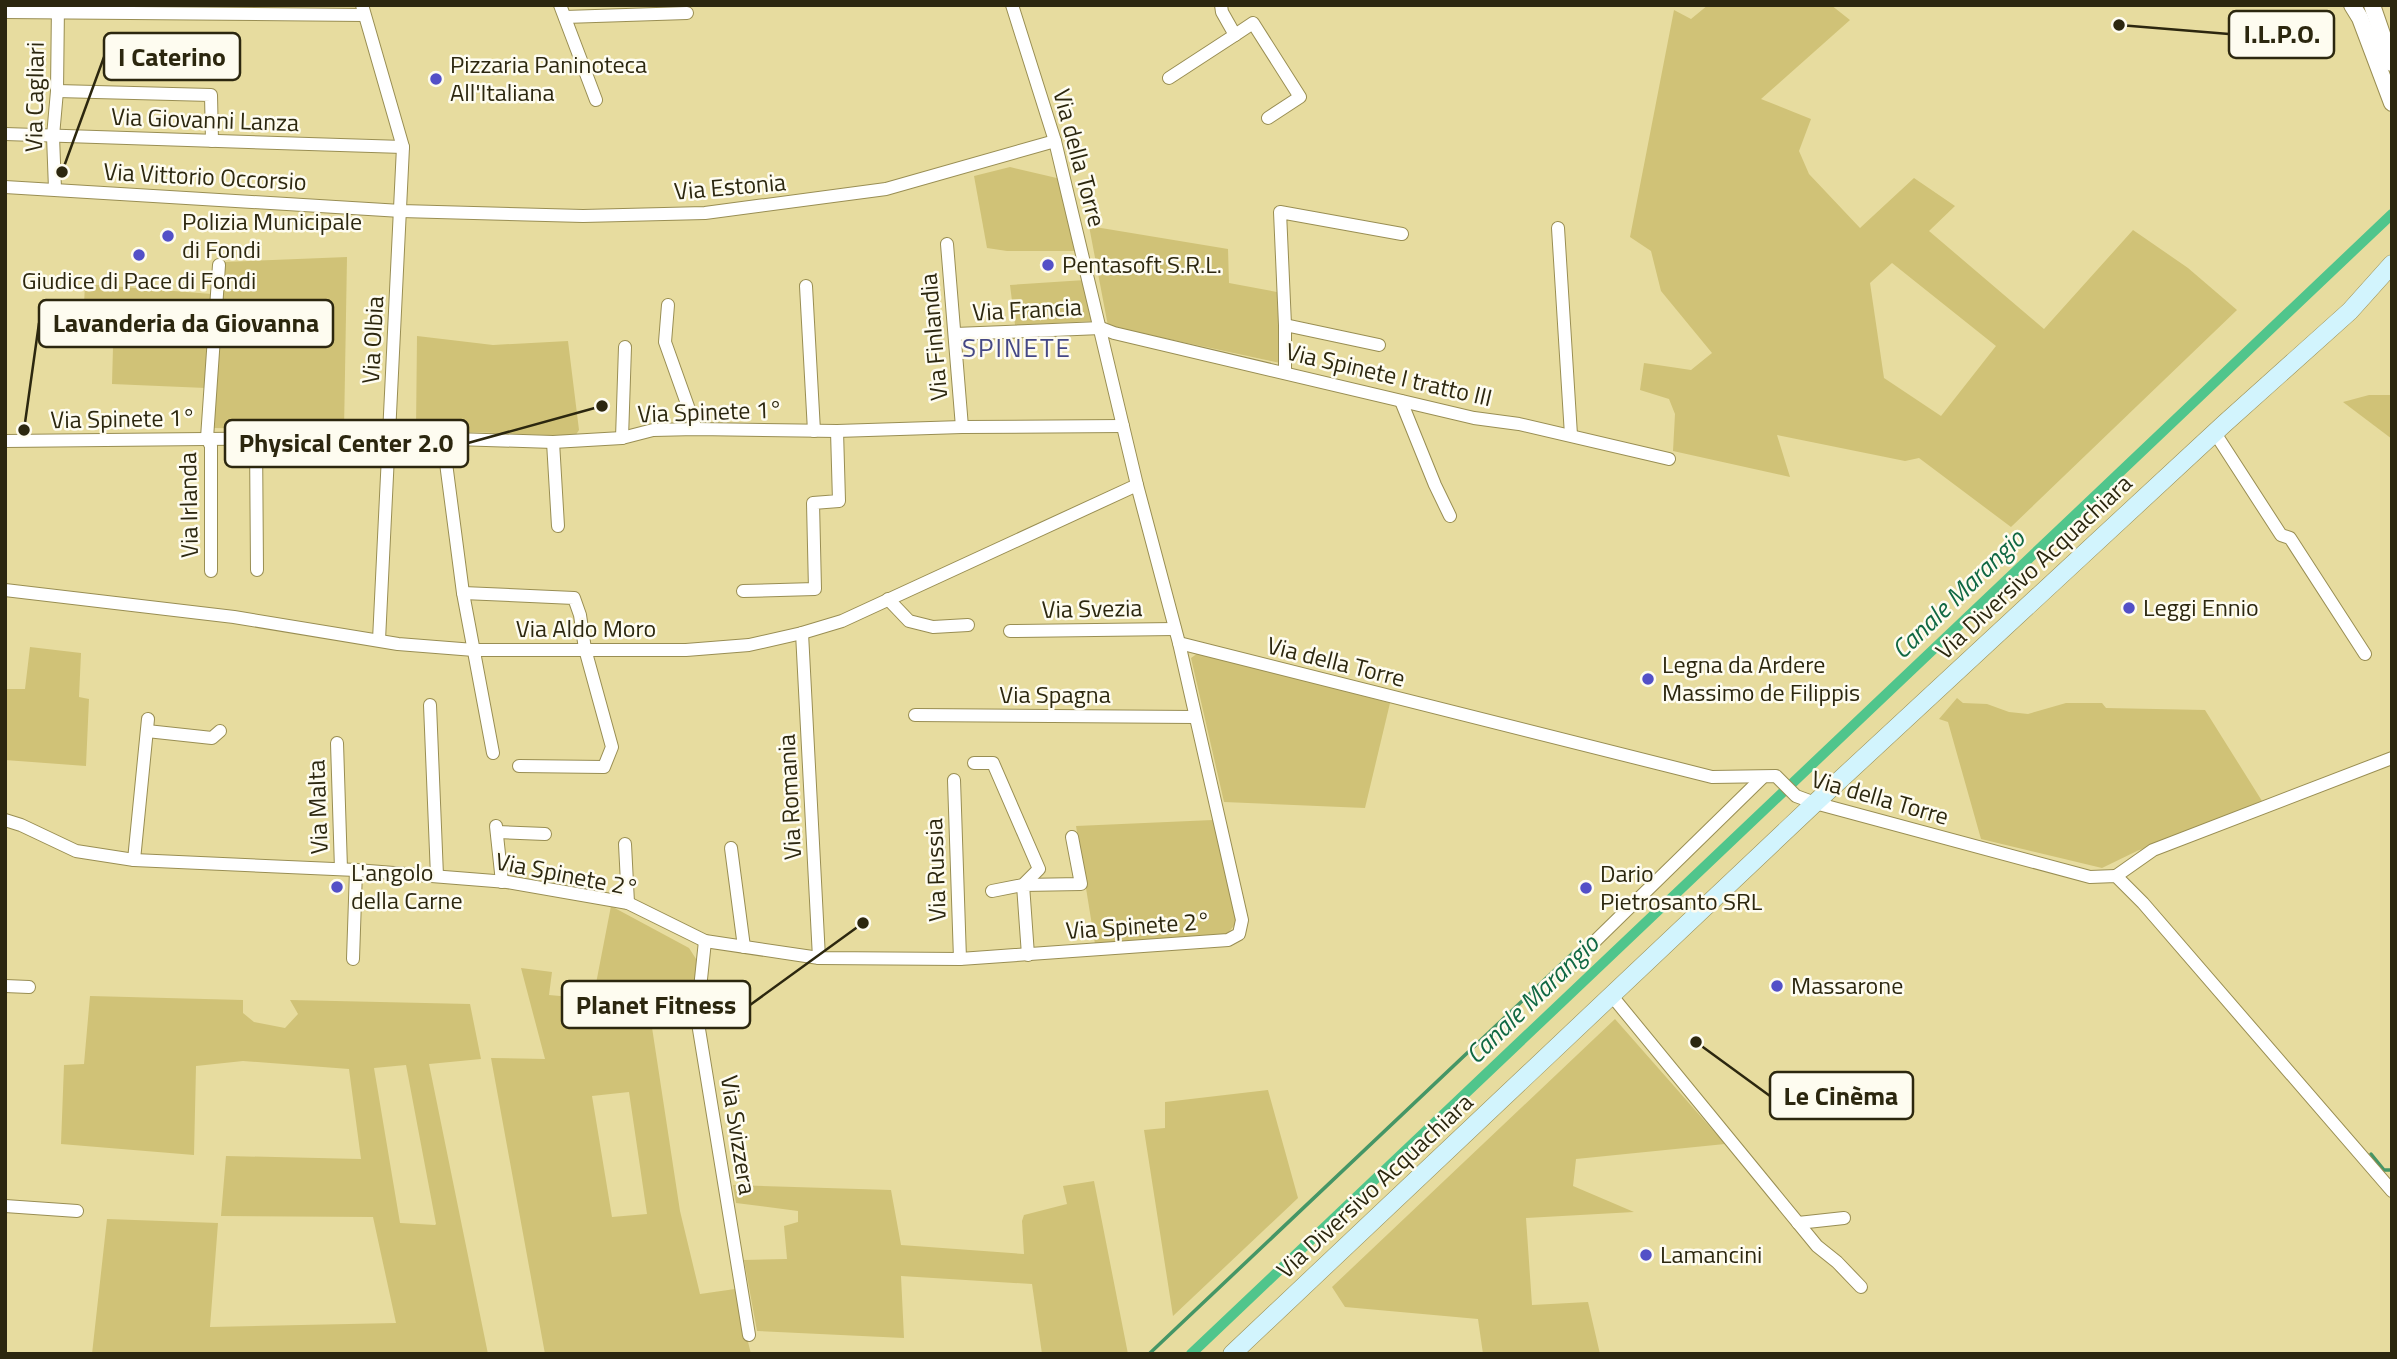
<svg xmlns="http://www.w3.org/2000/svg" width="2397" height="1359" font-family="'Titillium Web',sans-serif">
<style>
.green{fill:#d0c277;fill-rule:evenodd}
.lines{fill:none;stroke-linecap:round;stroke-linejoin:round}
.stream{stroke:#459666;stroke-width:3.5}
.canal{stroke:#50c58c;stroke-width:10}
.minor-casing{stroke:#998e53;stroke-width:14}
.tertiary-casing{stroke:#998e53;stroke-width:18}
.secondary-casing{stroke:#998e53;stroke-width:19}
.minor{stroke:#fff;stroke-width:12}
.tertiary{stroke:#fff;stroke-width:16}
.secondary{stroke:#d2f4fd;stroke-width:18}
.poi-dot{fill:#5350c7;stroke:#fefcf0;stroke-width:2.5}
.labels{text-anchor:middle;stroke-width:5;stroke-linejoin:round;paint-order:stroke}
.poi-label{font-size:24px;fill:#2c270f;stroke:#fefcf0;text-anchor:start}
.street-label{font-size:24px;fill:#2c270f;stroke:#fefcf0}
.neighbourhood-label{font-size:26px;letter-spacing:2px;fill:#454885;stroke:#fefcf0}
.water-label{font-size:26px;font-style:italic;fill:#106843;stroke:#fefcf0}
.leader{fill:none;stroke:#2c270f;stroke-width:2.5}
.callout-dot{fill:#2c270f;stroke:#fefcf0;stroke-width:2.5}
.callout{fill:#fefcf0;stroke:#2c270f;stroke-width:2.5}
.callout-label{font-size:26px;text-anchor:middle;font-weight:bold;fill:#2c270f}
</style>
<rect width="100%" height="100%" fill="#e7dc9f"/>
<g class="green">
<path d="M1708,5H1831L1850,20L1761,99L1811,119L1799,151L1809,174L1860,228L1914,178L1955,206L1929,231L2044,329L2133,230L2188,268L2237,310L2011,527L1919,458L1905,461L1777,435L1790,477L1673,451L1675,414L1669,399L1640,390L1644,363L1691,370L1712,353L1661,291L1651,251L1630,237L1674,10L1691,19ZM1892,263L1996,346L1941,416L1884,378L1870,283Z"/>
<path d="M1010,167L1061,179L1076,251H1007L987,248L974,176Z"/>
<path d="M1089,226L1228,249L1229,283L1277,292L1280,363L1108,326Z"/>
<path d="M347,257L344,430L214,428L224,262Z"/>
<path d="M1085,280L1094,321L1015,325L1010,285Z"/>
<path d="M85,284L212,294L206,388L112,384L113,347L82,345Z"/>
<path d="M417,336L493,345L568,341L579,430L575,436L416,430Z"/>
<path d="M2369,395H2392V439L2343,402Z"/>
<path d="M30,647L81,653L79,697L89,699L86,766L5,760V689H25Z"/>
<path d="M1198,653L1390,703L1365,808L1224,802L1191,658Z"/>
<path d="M1957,698L1963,703L1987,704L2009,712L2028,714L2066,703H2102L2106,708L2205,710L2262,801L2137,851L2102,868L1981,839L1948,722L1939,719Z"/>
<path d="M1213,820L1239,920L1227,934L1095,944L1076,826Z"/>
<path d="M611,906L689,948L698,962L689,1022L651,1021L680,1211L700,1294L735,1289L751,1354H545L491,1058L545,1059L521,968L552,972L549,995L593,999ZM629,1092L647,1214L612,1217L592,1096Z"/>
<path d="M90,996L243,1000V1013L254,1022L285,1028L298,1014L290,1000L470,1004L481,1059L429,1064L488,1354H92L107,1219L218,1223L210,1327L396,1323L373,1217L221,1216L226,1156L361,1159L349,1069L243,1061L196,1066L194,1155L61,1144L64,1065L84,1064ZM406,1065L436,1224L435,1225L400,1223L374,1068Z"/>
<path d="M1615,1019L1725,1144L1576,1159L1573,1186L1634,1212L1526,1218L1532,1305L1588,1302L1600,1354H1483L1478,1319L1345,1307L1332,1287Z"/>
<path d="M1268,1090L1298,1198L1173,1316L1144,1130L1165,1128V1102Z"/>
<path d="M1094,1181L1128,1354H1042L1032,1284L901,1276L904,1338L757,1331L744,1260L787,1259L784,1226L798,1222V1211L736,1203L733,1185L891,1190L901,1245L1024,1254L1022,1221L1024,1215L1067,1204L1063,1186Z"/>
</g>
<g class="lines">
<g class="stream">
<path d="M2371,1154L2384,1170H2392"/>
<path d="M1149,1354L1575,951"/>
</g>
<path class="canal" d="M1191,1354L2392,214"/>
<g class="minor-casing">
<g id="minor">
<path d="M362,5L403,147L379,640"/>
<path d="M560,5L596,100"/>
<path d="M5,12L364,15"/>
<path d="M565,17L687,13"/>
<path d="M1235,35L1253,23L1300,97L1268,118"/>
<path d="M1169,78L1235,35L1222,12L1221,5"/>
<path d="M57,91L211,95L212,141"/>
<path d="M5,134L403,147"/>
<path d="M5,187L401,211L583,216L705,213L886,189L1055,141"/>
<path d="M55,189L53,136L57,91L58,5"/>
<path d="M1558,228L1571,435"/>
<path d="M947,244L962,427"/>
<path d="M806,286L814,431"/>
<path d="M668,305L665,342L696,429"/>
<path d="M1285,325L1379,345"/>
<path d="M955,334L1101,328L1114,333L1474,418L1519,424L1669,459"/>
<path d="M1285,372V325L1280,212L1402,234"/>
<path d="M1401,401L1435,485L1450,516"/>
<path d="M2215,433L2281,535L2290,538L2365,654"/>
<path d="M256,438L257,570"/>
<path d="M622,438L625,347"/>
<path d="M443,440L463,593L493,753"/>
<path d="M5,441L390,437L553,442L622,438L653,430L696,429L837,431L962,427L1123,426"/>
<path d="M553,442L558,526"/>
<path d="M211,571V446L207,438L219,265"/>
<path d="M5,590L234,617L398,644L474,650H686L749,645L802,633L842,621L1137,485"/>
<path d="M743,591L815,589L813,503L839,501L837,431"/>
<path d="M463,593L574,598L580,615L585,649L612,747L604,767L519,766"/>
<path d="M888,599L909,621L933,627L968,625"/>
<path d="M1010,631L1175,629"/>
<path d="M802,633L819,958"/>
<path d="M1179,643L1712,777L1776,776L1796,796L1815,803L2090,877L2116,876L2143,903L2392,1191"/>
<path d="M430,705L437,876"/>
<path d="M915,715L1195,717"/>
<path d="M147,731L212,738L220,731"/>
<path d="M337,743L341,869"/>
<path d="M974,763H993L1039,869L1023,885L992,891"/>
<path d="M954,780L960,959"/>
<path d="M5,820L21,825L76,851L134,860L356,870L507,882L628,903L705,941L819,958L960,959L1228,940L1239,934L1242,920L1179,643L1137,485L1055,141L1012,5"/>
<path d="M496,826L502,882"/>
<path d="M497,832L545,834"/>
<path d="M625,844L628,903"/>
<path d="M731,848L744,947"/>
<path d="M134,860L148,719"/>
<path d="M2116,876L2153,850L2392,758"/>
<path d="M705,941L697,1017L749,1335"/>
<path d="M1587,949L1763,777"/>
<path d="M1028,955L1023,885L1081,884L1072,837"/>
<path d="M353,959L356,870"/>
<path d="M5,986L29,987"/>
<path d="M1612,996L1817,1246L1837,1262L1861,1287"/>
<path d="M5,1206L77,1211"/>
<path d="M1798,1223L1844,1218"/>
</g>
</g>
<g class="tertiary-casing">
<g id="tertiary">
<path d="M2352,5L2360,18L2392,103"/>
<path d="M2372,5L2392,63"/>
</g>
</g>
<g class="secondary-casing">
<path id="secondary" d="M1232,1354L1815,803L2224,424L2350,311L2392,264"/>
</g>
<use href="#minor" class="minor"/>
<use href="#tertiary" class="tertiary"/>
<use href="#secondary" class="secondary"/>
</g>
<g class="poi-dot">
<circle cx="436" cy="79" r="7"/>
<circle cx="168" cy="236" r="7"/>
<circle cx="139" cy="255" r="7"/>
<circle cx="1048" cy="265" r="7"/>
<circle cx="2129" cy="608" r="7"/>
<circle cx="1648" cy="679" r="7"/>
<circle cx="337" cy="887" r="7"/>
<circle cx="1586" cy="888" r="7"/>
<circle cx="1777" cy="986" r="7"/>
<circle cx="1646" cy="1255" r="7"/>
</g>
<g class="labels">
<g class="poi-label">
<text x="450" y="73">Pizzaria Paninoteca<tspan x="450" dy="28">All'Italiana</tspan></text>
<text x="182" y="230">Polizia Municipale<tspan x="182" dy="28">di Fondi</tspan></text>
<text x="1062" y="273">Pentasoft S.R.L.</text>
<text x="139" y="289" text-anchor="middle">Giudice di Pace di Fondi</text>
<text x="2143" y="616">Leggi Ennio</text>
<text x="1662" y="673">Legna da Ardere<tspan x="1662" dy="28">Massimo de Filippis</tspan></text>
<text x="351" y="881">L'angolo<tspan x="351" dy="28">della Carne</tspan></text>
<text x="1600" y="882">Dario<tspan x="1600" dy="28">Pietrosanto SRL</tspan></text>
<text x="1791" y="994">Massarone</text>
<text x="1660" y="1263">Lamancini</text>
</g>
<g class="street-label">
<text transform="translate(35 97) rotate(-89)" y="8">Via Cagliari</text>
<text transform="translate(205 120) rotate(2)" y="8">Via Giovanni Lanza</text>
<text transform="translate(1079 158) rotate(75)" y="8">Via della Torre</text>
<text transform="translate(205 177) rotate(3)" y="8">Via Vittorio Occorsio</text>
<text transform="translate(730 187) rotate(-5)" y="8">Via Estonia</text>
<text transform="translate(1027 310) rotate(-3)" y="8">Via Francia</text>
<text transform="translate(934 337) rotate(-95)" y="8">Via Finlandia</text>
<text transform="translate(373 340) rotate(-87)" y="8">Via Olbia</text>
<text transform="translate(1389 375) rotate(13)" y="8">Via Spinete I tratto III</text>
<text transform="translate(710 412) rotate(-2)" y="8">Via Spinete 1°</text>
<text transform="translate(123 419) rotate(-1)" y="8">Via Spinete 1°</text>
<text transform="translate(189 505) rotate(-91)" y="8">Via Irlanda</text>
<text transform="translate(2034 567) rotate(-43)" y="8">Via Diversivo Acquachiara</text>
<text transform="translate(1092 609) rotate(-1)" y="8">Via Svezia</text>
<text x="586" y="637">Via Aldo Moro</text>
<text transform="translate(1336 662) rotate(14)" y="8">Via della Torre</text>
<text x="1055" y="703">Via Spagna</text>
<text transform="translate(790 797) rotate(-93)" y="8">Via Romania</text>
<text transform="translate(1880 798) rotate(16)" y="8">Via della Torre</text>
<text transform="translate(318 807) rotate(-92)" y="8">Via Malta</text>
<text transform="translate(936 870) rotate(-92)" y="8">Via Russia</text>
<text transform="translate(567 875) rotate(11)" y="8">Via Spinete 2°</text>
<text transform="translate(1138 926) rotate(-4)" y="8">Via Spinete 2°</text>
<text transform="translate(738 1135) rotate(81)" y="8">Via Svizzera</text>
<text transform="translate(1375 1186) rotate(-43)" y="8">Via Diversivo Acquachiara</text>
</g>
<g class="neighbourhood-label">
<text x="1017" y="357">SPINETE</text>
</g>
<g class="water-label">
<text transform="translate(1958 594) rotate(-44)" y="9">Canale Marangio</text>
<text transform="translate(1532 999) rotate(-44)" y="9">Canale Marangio</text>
</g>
</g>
<path class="leader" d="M2119 25L2229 34M62 172L104 57M24 430L39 323M602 406L468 443M863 923L750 1005M1696 1042L1770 1096"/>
<g class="callout-dot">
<circle cx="2119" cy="25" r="7"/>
<circle cx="62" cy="172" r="7"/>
<circle cx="24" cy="430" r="7"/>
<circle cx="602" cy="406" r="7"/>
<circle cx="863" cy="923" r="7"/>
<circle cx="1696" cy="1042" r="7"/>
</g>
<g class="callout">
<rect x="2229" y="11" width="105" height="47" rx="7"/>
<rect x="104" y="33" width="136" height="47" rx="7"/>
<rect x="39" y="300" width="294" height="47" rx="7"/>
<rect x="225" y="420" width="243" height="47" rx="7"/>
<rect x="562" y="981" width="188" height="47" rx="7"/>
<rect x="1770" y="1072" width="143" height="47" rx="7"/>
</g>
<g class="callout-label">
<text x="2282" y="43">I.L.P.O.</text>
<text x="172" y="66">I Caterino</text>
<text x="186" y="332">Lavanderia da Giovanna</text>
<text x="346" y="452">Physical Center 2.0</text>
<text x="656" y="1014">Planet Fitness</text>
<text x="1841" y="1105">Le Cinèma</text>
</g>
<rect width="2397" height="1359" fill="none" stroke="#2c270f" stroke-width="14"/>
</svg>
